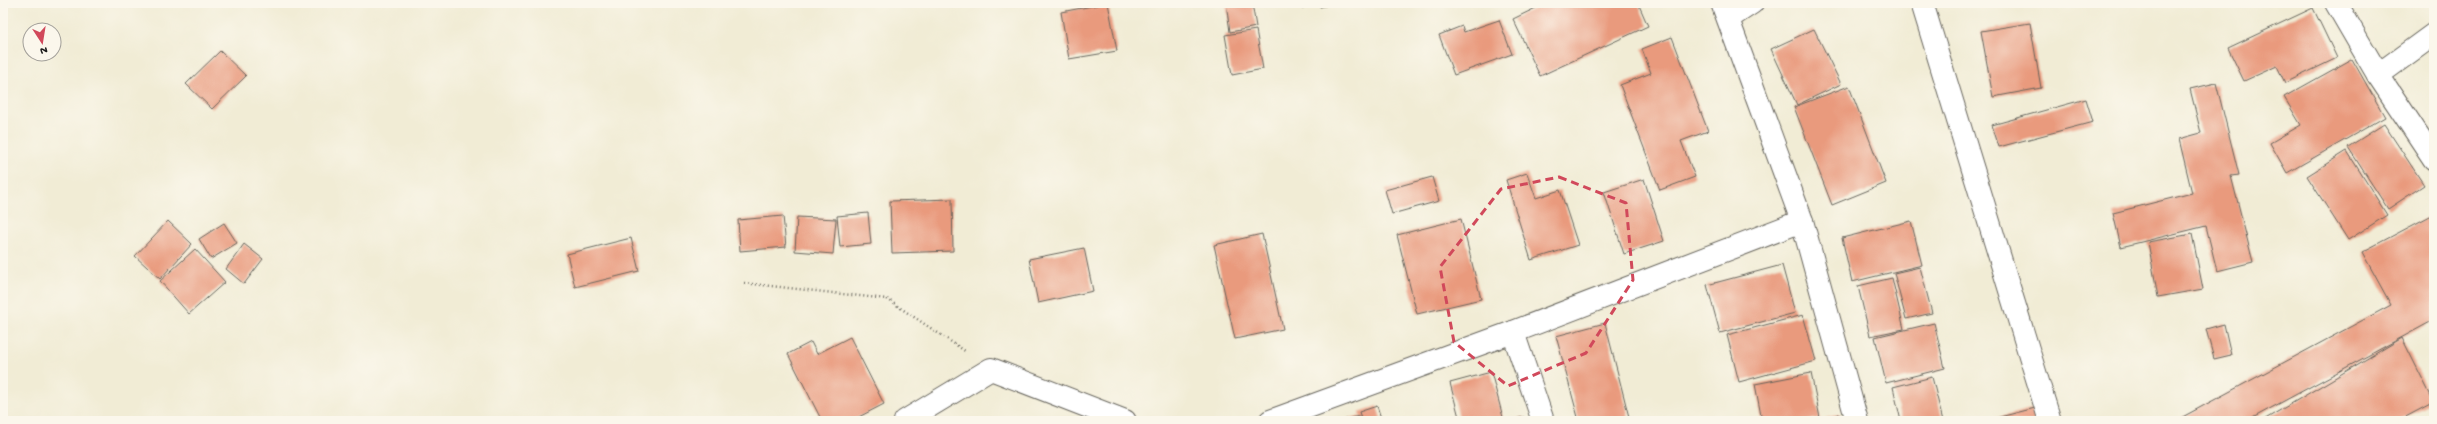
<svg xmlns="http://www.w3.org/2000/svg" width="2437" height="424" font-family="'Gochi Hand',sans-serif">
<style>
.building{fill:#e99a7d}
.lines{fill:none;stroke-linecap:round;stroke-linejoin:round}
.minor-casing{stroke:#67655d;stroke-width:24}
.path{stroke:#67655d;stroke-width:2.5;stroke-dasharray:1 3;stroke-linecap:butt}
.minor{stroke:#fff;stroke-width:22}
.marked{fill:none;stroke:#d1495b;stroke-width:3;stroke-dasharray:8 5;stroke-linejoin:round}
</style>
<rect width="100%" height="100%" fill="#fbf7ec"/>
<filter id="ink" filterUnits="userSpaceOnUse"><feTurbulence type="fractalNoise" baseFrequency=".025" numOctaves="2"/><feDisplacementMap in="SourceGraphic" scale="8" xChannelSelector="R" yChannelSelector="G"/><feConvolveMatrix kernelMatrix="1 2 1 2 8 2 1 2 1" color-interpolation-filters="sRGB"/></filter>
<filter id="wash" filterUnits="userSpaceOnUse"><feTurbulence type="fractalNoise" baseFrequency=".012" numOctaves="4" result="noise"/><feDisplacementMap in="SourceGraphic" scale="16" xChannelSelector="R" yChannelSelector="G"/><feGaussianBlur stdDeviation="0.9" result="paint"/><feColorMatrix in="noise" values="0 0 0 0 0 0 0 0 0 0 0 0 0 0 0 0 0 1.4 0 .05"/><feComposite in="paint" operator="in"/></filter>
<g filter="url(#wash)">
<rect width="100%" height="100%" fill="#f1ecd5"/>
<g id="blocks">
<g class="building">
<path d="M1108,3L1117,51L1069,59L1061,12Z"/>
<path d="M1226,3H1252L1256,27L1230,32Z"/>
<path d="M1300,3H1317V5L1302,8Z"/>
<path d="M1319,3H1333V4L1320,7Z"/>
<path d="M1546,3H1638L1648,26L1540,76L1513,19Z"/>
<path d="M2313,8L2337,58L2285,83L2277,66L2244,81L2228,48Z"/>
<path d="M1499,20L1512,54L1454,75L1439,35L1462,26L1464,32Z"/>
<path d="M2030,23L2041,88L1993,97L1981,31Z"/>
<path d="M1814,29L1841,84L1797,105L1771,49Z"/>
<path d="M1256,30L1263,69L1232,75L1225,35Z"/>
<path d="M1672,37L1708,131L1681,141L1695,177L1660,190L1620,85L1651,73L1642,49Z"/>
<path d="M220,51L246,76L212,109L186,84Z"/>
<path d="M2352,59L2385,117L2287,173L2270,143L2301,125L2284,97Z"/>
<path d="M2216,83L2239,175L2231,176L2253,262L2217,271L2206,226L2121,247L2113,213L2192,193L2179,139L2201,133L2190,89Z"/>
<path d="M1849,86L1886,183L1832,205L1794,107Z"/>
<path d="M2086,99L2093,122L1999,147L1992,125Z"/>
<path d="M2384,124L2424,185L2388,209L2348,147Z"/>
<path d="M2347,151L2387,215L2348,240L2307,176Z"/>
<path d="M1527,173L1536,198L1560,190L1578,245L1531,260L1506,180Z"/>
<path d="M1432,177L1439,201L1392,214L1385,190Z"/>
<path d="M1644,179L1664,241L1624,254L1604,192Z"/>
<path d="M952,199L953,251L892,253L890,201Z"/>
<path d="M868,213L871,244L840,247L837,216Z"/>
<path d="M2432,215L2434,219V320L2247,421H2175L2391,305L2362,252Z"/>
<path d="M783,216L786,247L740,251L738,220Z"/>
<path d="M797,217L836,219L833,254L795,251Z"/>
<path d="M1461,219L1481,299L1417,314L1397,235Z"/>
<path d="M168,221L192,244L160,279L135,256Z"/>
<path d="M1911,221L1922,265L1852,282L1842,238Z"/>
<path d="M224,223L237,243L211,259L199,239Z"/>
<path d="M1262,234L1283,329L1235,339L1214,245Z"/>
<path d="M2192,234L2203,289L2158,297L2148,242Z"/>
<path d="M631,238L639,271L575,287L567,254Z"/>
<path d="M244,244L263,259L244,284L226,269Z"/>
<path d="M1084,248L1093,291L1038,303L1029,259Z"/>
<path d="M195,249L225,282L189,314L160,281Z"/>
<path d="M1782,265L1795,313L1720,333L1707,285Z"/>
<path d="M1920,267L1932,313L1906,319L1894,273Z"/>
<path d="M1892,278L1904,329L1870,336L1858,286Z"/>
<path d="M1803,315L1816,361L1739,382L1727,335Z"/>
<path d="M1605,323L1630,421H1579L1556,336Z"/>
<path d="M1934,323L1945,368L1886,383L1875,337Z"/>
<path d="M2224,324L2231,355L2214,359L2206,329Z"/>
<path d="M850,337L884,404L851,421H822L788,354L811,342L817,354Z"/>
<path d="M2402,338L2434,402L2398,421H2262Z"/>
<path d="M1491,372L1504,421H1460L1450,383Z"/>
<path d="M1811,373L1820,418L1806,421H1762L1755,384Z"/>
<path d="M1932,377L1943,421H1901L1893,387Z"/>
<path d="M1377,406L1382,421H1362L1359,412Z"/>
<path d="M2035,408L2039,421H1992V419Z"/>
<path d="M1839,414L1841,421H1818Z"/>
<path d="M1359,416L1360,421H1343V420Z"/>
<path d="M1524,417L1525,421H1511V420Z"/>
</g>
</g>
</g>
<g filter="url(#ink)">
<use href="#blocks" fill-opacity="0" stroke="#67655d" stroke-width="1"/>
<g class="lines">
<g class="minor-casing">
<g id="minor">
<path d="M1722,3L1802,221L1857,421"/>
<path d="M1922,3L2050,421"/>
<path d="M2336,3L2378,75L2434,159"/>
<path d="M1729,18L1752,3"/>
<path d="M2378,75L2434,34"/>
<path d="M1513,332L1543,421"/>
<path d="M905,421L991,369L1125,421"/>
<path d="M1270,421L1513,332L1802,221"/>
</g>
</g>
<path class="path" d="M744,283L887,299L965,351"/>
<use href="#minor" class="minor"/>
</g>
</g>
<path class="marked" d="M1559,177L1626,203L1633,280L1586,353L1508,386L1454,342L1440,267L1501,189Z"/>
<rect width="2437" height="424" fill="none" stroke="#fbf7ec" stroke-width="16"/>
<g transform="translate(42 42) rotate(168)"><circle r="19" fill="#fbf7ec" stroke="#a29f99"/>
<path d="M0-3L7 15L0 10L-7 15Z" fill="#d1495b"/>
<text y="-6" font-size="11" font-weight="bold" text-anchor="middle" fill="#1c1c1c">N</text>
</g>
</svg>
